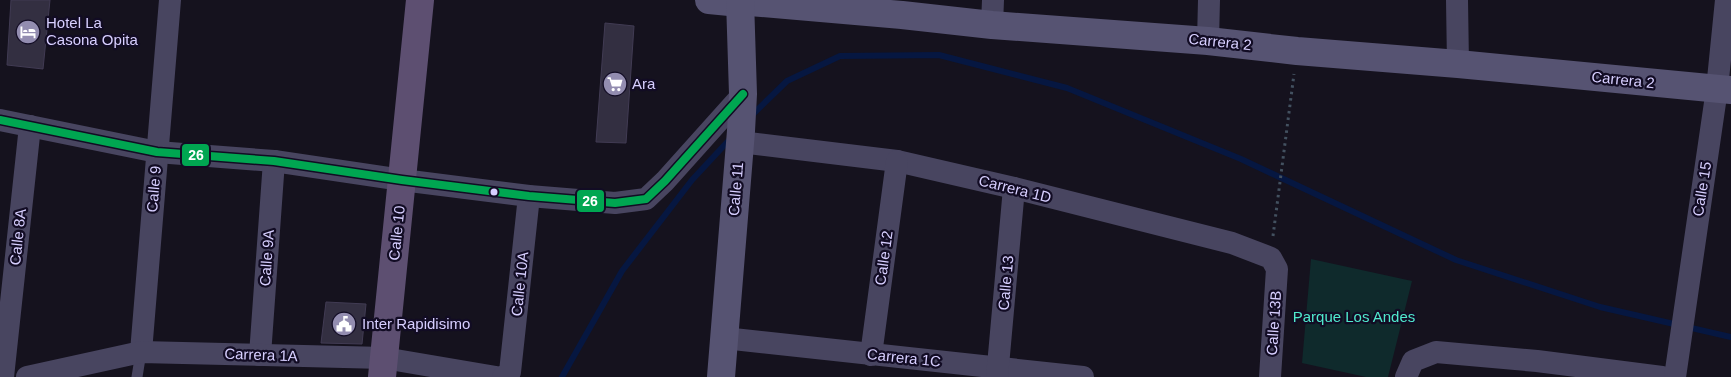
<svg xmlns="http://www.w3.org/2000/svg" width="1731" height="377" font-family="Arial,sans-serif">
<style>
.green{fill:#0f2a2c}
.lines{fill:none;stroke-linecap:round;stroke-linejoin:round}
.stream{stroke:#061741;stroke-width:6}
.building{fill:#332f41;stroke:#413b53}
.path{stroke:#435160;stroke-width:3;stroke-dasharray:2.5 4;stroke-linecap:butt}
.service{stroke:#484560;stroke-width:11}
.minor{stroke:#484560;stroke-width:22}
.secondary{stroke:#565372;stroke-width:28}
.primary{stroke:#5d4f71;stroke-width:28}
.bus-1-casing{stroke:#120c24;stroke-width:11}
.bus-1{stroke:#00a651;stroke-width:8}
.bus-dot{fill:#d7cfff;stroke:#120c24;stroke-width:2}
.labels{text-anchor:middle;stroke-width:4.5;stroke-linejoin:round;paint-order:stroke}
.poi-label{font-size:15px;fill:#d7cfff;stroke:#120c24;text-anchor:start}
.street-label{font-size:15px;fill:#d7cfff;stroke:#120c24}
.park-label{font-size:15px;fill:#50e9cd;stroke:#120c24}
.line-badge{stroke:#120c24;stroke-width:2}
.badge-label{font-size:14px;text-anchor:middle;font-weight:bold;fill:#fff}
</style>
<rect width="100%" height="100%" fill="#15121e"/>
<path class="green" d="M1311,259L1412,281L1388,377H1366L1302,363Z"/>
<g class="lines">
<g class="stream">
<path d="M751,116L787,81L840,56L939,55L1067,88L1241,159L1456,260L1600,307L1731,337"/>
<path d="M562,377L622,271L692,180L731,138"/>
</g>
</g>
<g class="building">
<path d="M11,0H50L43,69L7,65Z"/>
<path d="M605,23L634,26L626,143L596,142Z"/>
<path d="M326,302L366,304L362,344L321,343Z"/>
</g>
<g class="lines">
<path class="path" d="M1273,236L1294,74"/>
<path class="service" d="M137,377L141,352"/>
<g class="minor">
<path d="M1457,0L1458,64"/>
<path d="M992,25L993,0"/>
<path d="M1208,41L1209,0"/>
<path d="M0,120L157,152L274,161L402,180L529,196L615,203L646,199L665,181L743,94"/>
<path d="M740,142L897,161L1014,188L1232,243L1271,258L1277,269L1270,377"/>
<path d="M724,338L1083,377"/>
<path d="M141,352L170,0"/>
<path d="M260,355L274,161"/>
<path d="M871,355L897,161"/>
<path d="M3,377L30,126"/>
<path d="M27,377L141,352L384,358L496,377"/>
<path d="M503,377L510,372L529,196"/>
<path d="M997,377L1014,188"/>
<path d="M1406,377L1413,361L1436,352L1537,361L1662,377"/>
<path d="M1675,377L1717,89L1726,0"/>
</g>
<g class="secondary">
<path d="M709,0L740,3L750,2L902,15L992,25L1208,41L1297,51L1458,64L1731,90"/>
<path d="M721,377L741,131L743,94L740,0"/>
</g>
<path class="primary" d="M382,377L420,0"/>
<g class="bus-1-casing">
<path id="bus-1" d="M0,120L157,152L274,161L402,180L529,196L615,203L646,199L665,181L743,94"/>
</g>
<use href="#bus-1" class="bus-1"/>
</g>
<defs>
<g id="hotel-disc" transform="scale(1.25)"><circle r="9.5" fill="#938db0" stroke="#120c24"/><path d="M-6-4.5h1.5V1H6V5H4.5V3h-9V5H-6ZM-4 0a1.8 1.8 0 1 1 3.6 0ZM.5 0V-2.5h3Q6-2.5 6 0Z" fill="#fff"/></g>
<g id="supermarket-disc" transform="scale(1.25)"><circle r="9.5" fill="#938db0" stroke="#120c24"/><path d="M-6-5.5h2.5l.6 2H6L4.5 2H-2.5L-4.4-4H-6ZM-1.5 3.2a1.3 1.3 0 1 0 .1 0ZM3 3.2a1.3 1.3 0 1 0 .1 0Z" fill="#fff"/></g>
<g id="civic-disc" transform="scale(1.25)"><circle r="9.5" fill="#938db0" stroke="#120c24"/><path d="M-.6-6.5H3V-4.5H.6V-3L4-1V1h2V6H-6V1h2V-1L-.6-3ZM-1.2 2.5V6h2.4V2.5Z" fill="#fff"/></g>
</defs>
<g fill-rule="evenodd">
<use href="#hotel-disc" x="28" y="32"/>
<use href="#supermarket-disc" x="615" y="84"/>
<use href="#civic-disc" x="344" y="324"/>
</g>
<circle class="bus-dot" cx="494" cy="192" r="4.5"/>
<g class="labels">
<g class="poi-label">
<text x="46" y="28">Hotel La<tspan x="46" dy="17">Casona Opita</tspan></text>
<text x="632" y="89">Ara</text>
<text x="362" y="329">Inter Rapidisimo</text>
</g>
<g class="street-label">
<text transform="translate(1220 42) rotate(6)" y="5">Carrera 2</text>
<text transform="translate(1623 80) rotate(6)" y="5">Carrera 2</text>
<text transform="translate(154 189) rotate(-85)" y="5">Calle 9</text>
<text transform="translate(736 189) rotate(-85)" y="5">Calle 11</text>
<text transform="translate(1015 189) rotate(14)" y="5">Carrera 1D</text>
<text transform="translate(1702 189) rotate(-81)" y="5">Calle 15</text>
<text transform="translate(397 233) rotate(-84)" y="5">Calle 10</text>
<text transform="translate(18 237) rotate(-84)" y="5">Calle 8A</text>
<text transform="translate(267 258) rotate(-86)" y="5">Calle 9A</text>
<text transform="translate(884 258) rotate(-82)" y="5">Calle 12</text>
<text transform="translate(1006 283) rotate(-85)" y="5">Calle 13</text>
<text transform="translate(520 284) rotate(-84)" y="5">Calle 10A</text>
<text transform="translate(1274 323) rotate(-86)" y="5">Calle 13B</text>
<text transform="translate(261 355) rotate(2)" y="5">Carrera 1A</text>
<text transform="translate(904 358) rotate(6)" y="5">Carrera 1C</text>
</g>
<g class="park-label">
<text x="1354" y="322">Parque Los Andes</text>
</g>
</g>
<g class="line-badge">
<rect x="181" y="143" width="29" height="24" rx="5" fill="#00a651"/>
<rect x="576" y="189" width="29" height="24" rx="5" fill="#00a651"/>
</g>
<g class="badge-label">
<text x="196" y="160">26</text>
<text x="590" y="206">26</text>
</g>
</svg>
